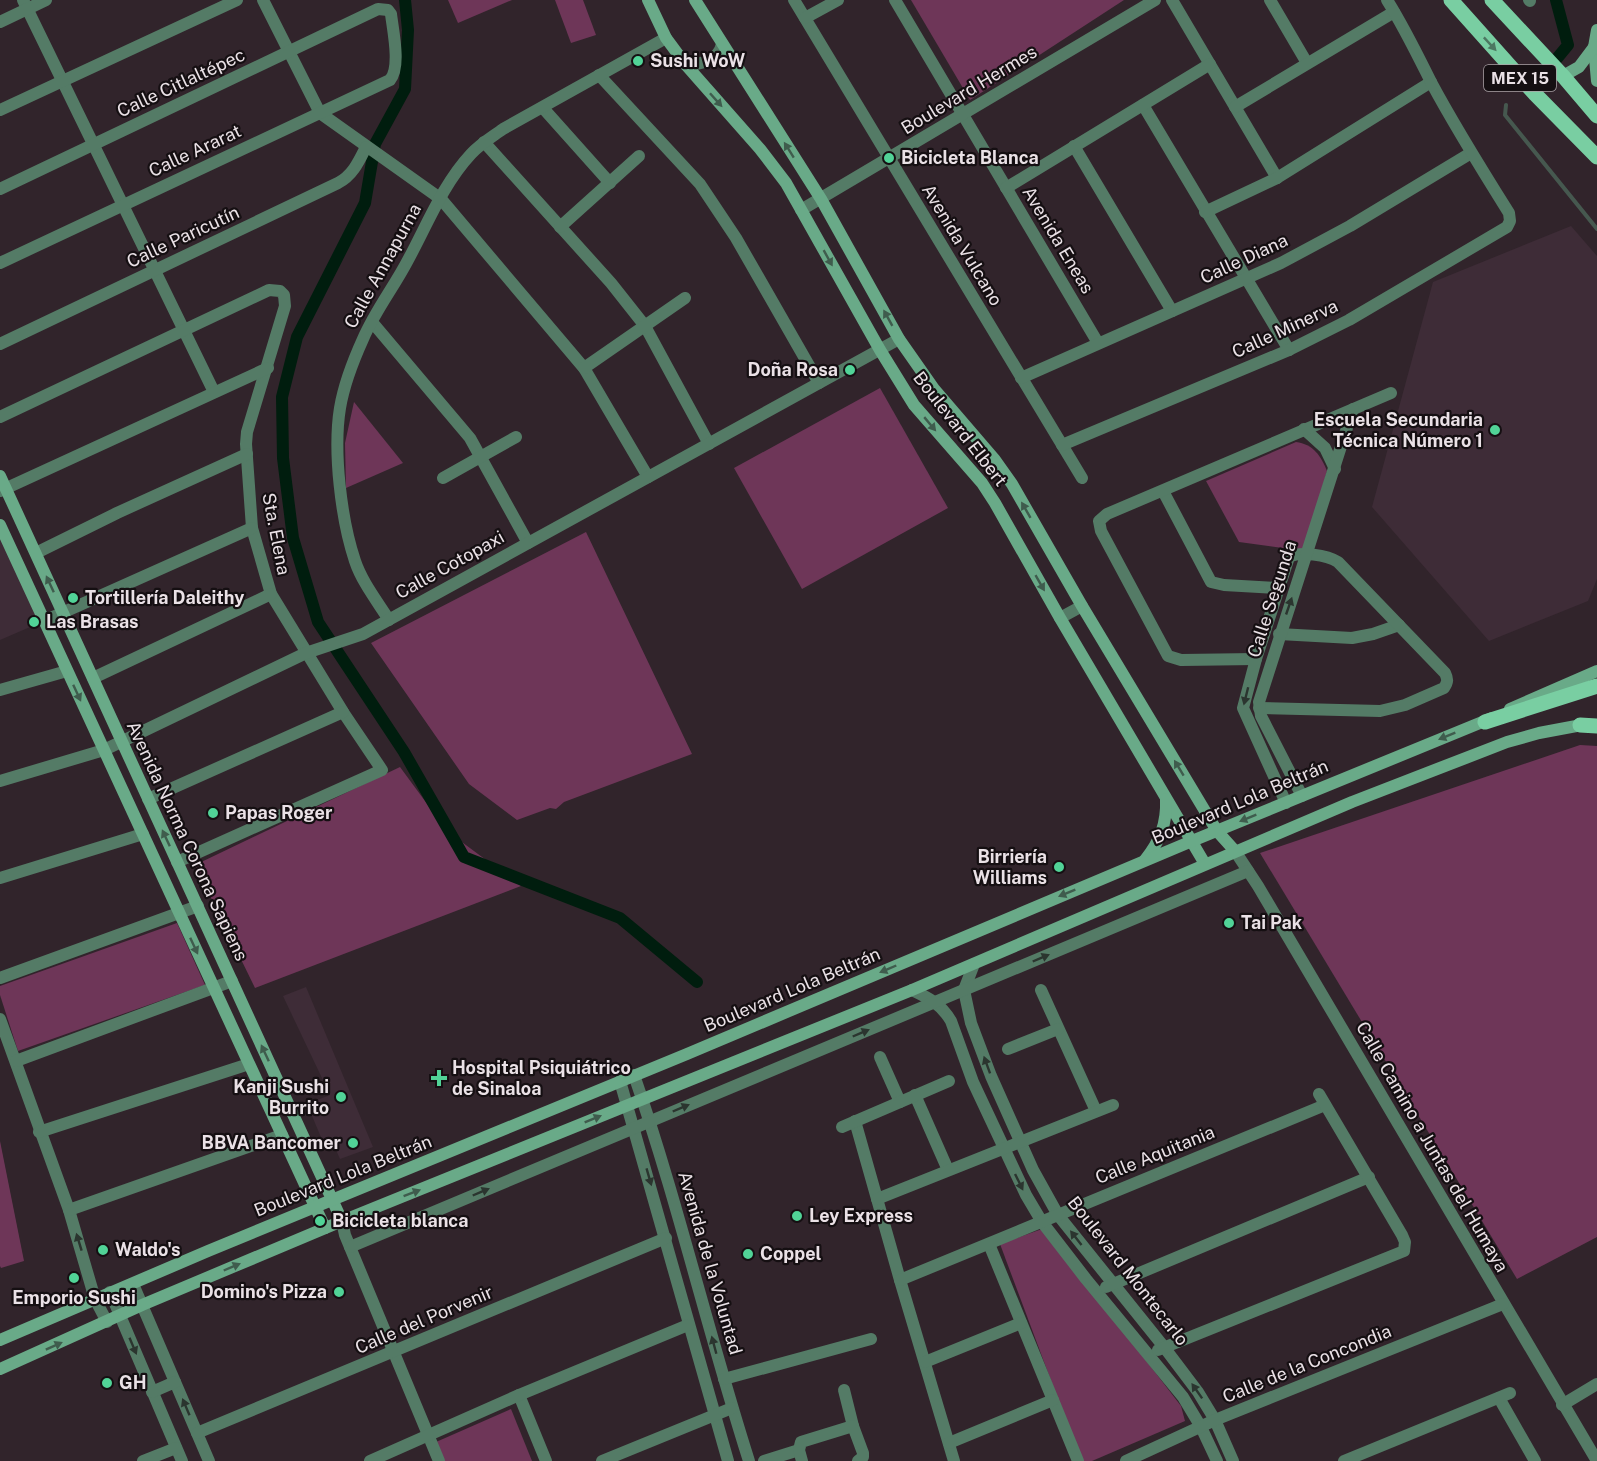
<svg xmlns="http://www.w3.org/2000/svg" width="1597" height="1461" font-family="'Public Sans',sans-serif">
<style>
.built{fill:#3e2c37}
.green{fill:#6e3658}
.lines{fill:none;stroke-linecap:round;stroke-linejoin:round}
.stream{stroke:#46584f;stroke-width:4}
.canal{stroke:#001d0e;stroke-width:12}
.street{stroke:#547b66;stroke-width:12}
.secondary{stroke:#69aa88;stroke-width:12}
.primary{stroke:#79cea2;stroke-width:15}
.oneway{fill:#4c7861}
.oneway2{fill:#3f5c4d}
.oneway3{fill:#2b352f}
.poi-dot{fill:#51d397;stroke:#150f12;stroke-width:2}
.labels{text-anchor:middle;stroke-width:4.5;stroke-linejoin:round;paint-order:stroke}
.shield{fill:#150f12;stroke:#aaa2a6;stroke-width:1.5}
.shield-label{font-size:16px;font-weight:bold;fill:#eae1e6}
.poi-label{font-size:18px;font-weight:bold;fill:#eae1e6;stroke:#150f12;text-anchor:start}
.street-label{font-size:18px;fill:#eae1e6;stroke:#150f12}
</style>
<rect width="100%" height="100%" fill="#31242b"/>
<g class="built">
<path d="M1571,226L1597,256V579L1588,601L1489,641L1372,507L1433,282Z"/>
<path d="M0,524L44,621L0,640Z"/>
<path d="M306,987L373,1147L340,1159L331,1139L323,1142L307,1104L330,1095L283,996Z"/>
</g>
<g class="green">
<path d="M448,0H512L458,23Z"/>
<path d="M555,0H583L596,35L571,43Z"/>
<path d="M911,0H1124L970,100Z"/>
<path d="M880,388L948,508L802,589L734,468Z"/>
<path d="M354,402L403,463L346,488L345,443Z"/>
<path d="M1296,442C1313,444 1321,456 1327,471L1305,551L1239,542L1206,481Z"/>
<path d="M586,532L692,754L564,802L556,809L550,808L517,820L469,784L371,643Z"/>
<path d="M1580,745L1597,746V1237L1517,1279L1260,853Z"/>
<path d="M400,767L447,831L521,886L255,988L195,865Z"/>
<path d="M177,923L205,985L18,1051L0,995V986Z"/>
<path d="M0,1141L24,1261L1,1268L0,1266Z"/>
<path d="M1042,1229L1108,1311L1181,1406L1185,1421L1092,1461H1081L1000,1244Z"/>
<path d="M511,1409L532,1461H444L436,1442Z"/>
</g>
<g class="lines">
<path class="stream" d="M1506,105L1505,115L1597,229"/>
<g class="canal">
<path d="M405,0L408,30L405,89L375,144L365,203L297,337L282,397L283,458L293,538L318,622L404,752L464,857L620,918L697,982"/>
<path d="M1554,62L1568,45L1556,0"/>
</g>
<g class="street">
<path d="M23,0L214,392"/>
<path d="M263,0L320,113L441,199L584,368L648,477"/>
<path d="M794,0L1082,478"/>
<path d="M895,0L1098,343"/>
<path d="M1172,0L1277,178"/>
<path d="M1270,0L1307,63"/>
<path d="M1529,0L1530,1"/>
<path d="M805,18L838,0"/>
<path d="M0,22L46,0"/>
<path d="M686,65C702,64 718,61 722,44"/>
<path d="M599,75L700,184L736,238L819,383"/>
<path d="M1143,105L1289,350"/>
<path d="M1235,107L1394,12"/>
<path d="M543,108L610,183"/>
<path d="M0,110L237,0"/>
<path d="M484,142L611,283L645,326L709,444"/>
<path d="M1074,146L1172,311"/>
<path d="M1006,188L1210,64"/>
<path d="M0,189L378,9L388,10L391,14C393,31 401,67 390,80L0,263"/>
<path d="M801,210L1155,0"/>
<path d="M1205,212L1277,178L1431,82"/>
<path d="M560,227L639,156"/>
<path d="M372,322L470,438L528,543"/>
<path d="M0,344L338,183C353,175 359,161 366,147"/>
<path d="M584,368L685,298"/>
<path d="M1021,378L1281,263L1350,226L1471,153"/>
<path d="M0,417L269,290L280,291L284,295L285,306L247,432L246,444L252,528L271,594L343,712L382,770L177,862"/>
<path d="M1304,429L1325,448L1335,469"/>
<path d="M1062,445L1289,350L1349,320L1507,227L1510,221L1509,213C1482,170 1455,127 1431,82C1417,54 1404,27 1387,0"/>
<path d="M443,478L516,437"/>
<path d="M0,491L268,368"/>
<path d="M1163,491L1211,582L1224,585L1278,588"/>
<path d="M36,553L117,513L247,454"/>
<path d="M1060,618L1082,606"/>
<path d="M389,620C377,601 362,582 355,561C341,519 333,451 340,408C344,384 353,361 363,339C375,311 394,287 408,260C427,225 443,184 471,154C480,144 492,137 503,129L666,38"/>
<path d="M44,621L252,528"/>
<path d="M1279,634L1352,638L1373,634L1399,625"/>
<path d="M1256,659L1181,660L1168,656L1101,531L1099,521L1107,514L1391,393"/>
<path d="M93,678L271,594"/>
<path d="M0,690L67,671"/>
<path d="M1259,708L1380,711L1405,705L1444,688C1448,682 1448,679 1445,673L1338,562C1327,555 1300,551 1289,557L1256,659L1243,708L1286,803"/>
<path d="M0,781L104,750L306,653L363,634L899,339"/>
<path d="M1302,796L1261,716L1259,702L1353,409"/>
<path d="M148,799L343,712"/>
<path d="M1235,851L1258,886L1597,1461"/>
<path d="M0,878L143,834"/>
<path d="M974,964L964,990L971,1023L991,1076L1033,1170L1058,1215L1164,1347L1198,1392L1215,1420L1233,1461"/>
<path d="M0,978L198,906"/>
<path d="M912,990C929,998 941,1004 951,1021L973,1082L1026,1195L1042,1222L1086,1279L1183,1397L1201,1427L1217,1461"/>
<path d="M1041,990L1096,1111"/>
<path d="M0,1019L69,1210L95,1299L107,1322"/>
<path d="M1008,1049L1058,1029"/>
<path d="M880,1057L900,1102"/>
<path d="M16,1061L232,981"/>
<path d="M634,1075C678,1202 708,1333 749,1461"/>
<path d="M620,1081L728,1461"/>
<path d="M915,1095L948,1170"/>
<path d="M855,1121L900,1280L954,1461"/>
<path d="M842,1127L949,1081"/>
<path d="M39,1132L249,1064"/>
<path d="M877,1199L1113,1105"/>
<path d="M69,1210L282,1135"/>
<path d="M342,1221L345,1235L439,1461"/>
<path d="M989,1244L1078,1461"/>
<path d="M350,1247L1248,871"/>
<path d="M900,1280L1325,1105"/>
<path d="M133,1284L209,1461"/>
<path d="M1106,1287L1369,1177"/>
<path d="M110,1292L182,1461"/>
<path d="M1158,1350L1404,1251L1405,1242L1402,1235L1319,1094"/>
<path d="M925,1362L1021,1323"/>
<path d="M724,1379L871,1339"/>
<path d="M844,1390L853,1426"/>
<path d="M152,1392L175,1382"/>
<path d="M519,1395L546,1461"/>
<path d="M1499,1398L1535,1461"/>
<path d="M1562,1405L1597,1384"/>
<path d="M197,1433L666,1238"/>
<path d="M949,1443L1053,1400"/>
<path d="M143,1461L176,1448"/>
<path d="M370,1461L519,1395L688,1325"/>
<path d="M602,1461L732,1408"/>
<path d="M764,1461L799,1450"/>
<path d="M802,1461L799,1450L801,1442L853,1426L863,1453V1457L858,1461"/>
<path d="M1126,1461L1215,1420L1503,1304"/>
<path d="M1344,1461L1510,1393"/>
</g>
<g class="secondary">
<path d="M648,0L666,38L686,65L760,149L786,183L880,350L914,405L982,483L995,503L1060,618L1205,864"/>
<path d="M695,0L821,199L899,339L934,389L995,460L1012,484L1082,606L1217,831L1235,851"/>
<path d="M1597,30L1594,47L1597,81"/>
<path d="M1563,76L1579,67L1594,47"/>
<path d="M0,476L342,1221"/>
<path d="M0,525L325,1228"/>
<path d="M1510,709L1597,671"/>
<path d="M1145,860C1160,841 1167,824 1166,799"/>
<path d="M0,1340L208,1251L687,1054L1192,841L1492,718"/>
<path d="M0,1369L142,1305L342,1221L912,990L1352,802L1507,742L1539,733L1587,724"/>
</g>
<g class="primary">
<path d="M1451,0L1535,94L1597,157"/>
<path d="M1492,0L1563,76L1597,116"/>
<path d="M1485,722L1597,686"/>
<path d="M1580,725L1597,726"/>
</g>
</g>
<defs><path id="oneway-solid" d="M-6-.8H1V-3.2L6.5 0L1 3.2V.8H-6Z" transform="scale(1.5)"/></defs>
<use class="oneway" href="#oneway-solid" transform="translate(1490 44) rotate(47)"/>
<g class="oneway2">
<use href="#oneway-solid" transform="translate(716 100) rotate(48)"/>
<use href="#oneway-solid" transform="translate(789 150) rotate(-122)"/>
<use href="#oneway-solid" transform="translate(828 258) rotate(61)"/>
<use href="#oneway-solid" transform="translate(888 318) rotate(-119)"/>
<use href="#oneway-solid" transform="translate(930 424) rotate(50)"/>
<use href="#oneway-solid" transform="translate(1026 510) rotate(-120)"/>
<use href="#oneway-solid" transform="translate(1040 583) rotate(60)"/>
<use href="#oneway-solid" transform="translate(50 584) rotate(-115)"/>
<use href="#oneway-solid" transform="translate(77 693) rotate(65)"/>
<use href="#oneway-solid" transform="translate(1447 736) rotate(158)"/>
<use href="#oneway-solid" transform="translate(1179 768) rotate(-121)"/>
<use href="#oneway-solid" transform="translate(1248 818) rotate(158)"/>
<use href="#oneway-solid" transform="translate(166 838) rotate(-115)"/>
<use href="#oneway-solid" transform="translate(1067 893) rotate(158)"/>
<use href="#oneway-solid" transform="translate(194 946) rotate(65)"/>
<use href="#oneway-solid" transform="translate(888 969) rotate(157)"/>
<use href="#oneway-solid" transform="translate(265 1053) rotate(-115)"/>
<use href="#oneway-solid" transform="translate(593 1119) rotate(-22)"/>
<use href="#oneway-solid" transform="translate(412 1193) rotate(-21)"/>
<use href="#oneway-solid" transform="translate(232 1267) rotate(-23)"/>
<use href="#oneway-solid" transform="translate(54 1346) rotate(-24)"/>
</g>
<g class="oneway3">
<use href="#oneway-solid" transform="translate(1289 606) rotate(-71)"/>
<use href="#oneway-solid" transform="translate(1246 696) rotate(104)"/>
<use href="#oneway-solid" transform="translate(1041 958) rotate(-23)"/>
<use href="#oneway-solid" transform="translate(861 1033) rotate(-23)"/>
<use href="#oneway-solid" transform="translate(987 1065) rotate(-110)"/>
<use href="#oneway-solid" transform="translate(681 1108) rotate(-23)"/>
<use href="#oneway-solid" transform="translate(649 1177) rotate(74)"/>
<use href="#oneway-solid" transform="translate(1019 1182) rotate(64)"/>
<use href="#oneway-solid" transform="translate(481 1192) rotate(-23)"/>
<use href="#oneway-solid" transform="translate(1076 1238) rotate(-128)"/>
<use href="#oneway-solid" transform="translate(79 1242) rotate(-107)"/>
<use href="#oneway-solid" transform="translate(714 1345) rotate(-105)"/>
<use href="#oneway-solid" transform="translate(133 1346) rotate(67)"/>
<use href="#oneway-solid" transform="translate(1197 1391) rotate(-125)"/>
<use href="#oneway-solid" transform="translate(186 1407) rotate(-113)"/>
</g>
<g class="poi-dot">
<circle cx="638" cy="61" r="6"/>
<circle cx="889" cy="158" r="6"/>
<circle cx="850" cy="370" r="6"/>
<circle cx="1495" cy="430" r="6"/>
<circle cx="73" cy="598" r="6"/>
<circle cx="34" cy="622" r="6"/>
<circle cx="213" cy="813" r="6"/>
<circle cx="1059" cy="867" r="6"/>
<circle cx="1229" cy="923" r="6"/>
<path d="M436 1069h6v6h6v6h-6v6h-6v-6h-6v-6h6z"/>
<circle cx="341" cy="1097" r="6"/>
<circle cx="353" cy="1143" r="6"/>
<circle cx="797" cy="1216" r="6"/>
<circle cx="320" cy="1221" r="6"/>
<circle cx="103" cy="1250" r="6"/>
<circle cx="748" cy="1254" r="6"/>
<circle cx="74" cy="1278" r="6"/>
<circle cx="339" cy="1292" r="6"/>
<circle cx="107" cy="1383" r="6"/>
</g>
<g class="labels">
<rect class="shield" x="1484" y="65" width="72" height="26" rx="4.5"/>
<g class="shield-label">
<text x="1520" y="84">MEX 15</text>
</g>
<g class="poi-label">
<text x="650" y="67">Sushi WoW</text>
<text x="901" y="164">Bicicleta Blanca</text>
<text x="838" y="376" text-anchor="end">Doña Rosa</text>
<text x="1483" y="426" text-anchor="end">Escuela Secundaria<tspan x="1483" dy="21">Técnica Número 1</tspan></text>
<text x="85" y="604">Tortillería Daleithy</text>
<text x="46" y="628">Las Brasas</text>
<text x="225" y="819">Papas Roger</text>
<text x="1047" y="863" text-anchor="end">Birriería<tspan x="1047" dy="21">Williams</tspan></text>
<text x="1241" y="929">Tai Pak</text>
<text x="452" y="1074">Hospital Psiquiátrico<tspan x="452" dy="21">de Sinaloa</tspan></text>
<text x="329" y="1093" text-anchor="end">Kanji Sushi<tspan x="329" dy="21">Burrito</tspan></text>
<text x="341" y="1149" text-anchor="end">BBVA Bancomer</text>
<text x="809" y="1222">Ley Express</text>
<text x="332" y="1227">Bicicleta blanca</text>
<text x="115" y="1256">Waldo's</text>
<text x="760" y="1260">Coppel</text>
<text x="327" y="1298" text-anchor="end">Domino's Pizza</text>
<text x="74" y="1304" text-anchor="middle">Emporio Sushi</text>
<text x="119" y="1389">GH</text>
</g>
<g class="street-label">
<text transform="translate(181 83) rotate(-25)" y="6">Calle Citlaltépec</text>
<text transform="translate(969 90) rotate(-31)" y="6">Boulevard Hermes</text>
<text transform="translate(195 151) rotate(-25)" y="6">Calle Ararat</text>
<text transform="translate(183 237) rotate(-25)" y="6">Calle Paricutín</text>
<text transform="translate(1058 240) rotate(59)" y="6">Avenida Eneas</text>
<text transform="translate(962 245) rotate(59)" y="6">Avenida Vulcano</text>
<text transform="translate(1244 259) rotate(-25)" y="6">Calle Diana</text>
<text transform="translate(383 266) rotate(-61)" y="6">Calle Annapurna</text>
<text transform="translate(1285 329) rotate(-25)" y="6">Calle Minerva</text>
<text transform="translate(960 429) rotate(52)" y="6">Boulevard Elbert</text>
<text transform="translate(276 534) rotate(79)" y="6">Sta. Elena</text>
<text transform="translate(450 565) rotate(-29)" y="6">Calle Cotopaxi</text>
<text transform="translate(1272 599) rotate(-72)" y="6">Calle Segunda</text>
<text transform="translate(1240 802) rotate(-23)" y="6">Boulevard Lola Beltrán</text>
<text transform="translate(187 841) rotate(65)" y="6">Avenida Norma Corona Sapiens</text>
<text transform="translate(792 990) rotate(-23)" y="6">Boulevard Lola Beltrán</text>
<text transform="translate(1432 1147) rotate(60)" y="6">Calle Camino a Juntas del Humaya</text>
<text transform="translate(1155 1155) rotate(-22)" y="6">Calle Aquitania</text>
<text transform="translate(343 1176) rotate(-22)" y="6">Boulevard Lola Beltrán</text>
<text transform="translate(710 1263) rotate(74)" y="6">Avenida de la Voluntad</text>
<text transform="translate(1128 1271) rotate(52)" y="6">Boulevard Montecarlo</text>
<text transform="translate(424 1320) rotate(-23)" y="6">Calle del Porvenir</text>
<text transform="translate(1307 1364) rotate(-22)" y="6">Calle de la Concondia</text>
</g>
</g>
</svg>
